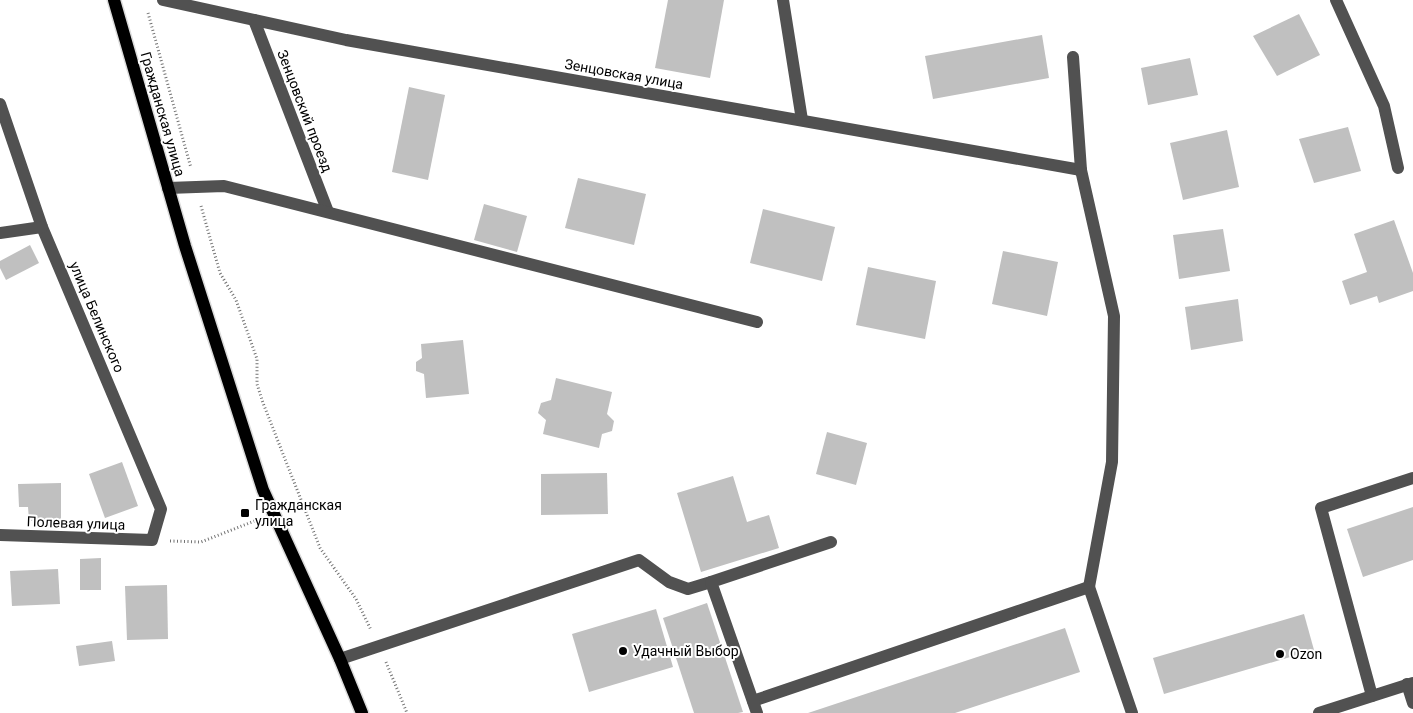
<svg xmlns="http://www.w3.org/2000/svg" width="1413" height="713" font-family="Roboto,sans-serif">
<style>
.building{fill:#c0c0c0}
.lines{fill:none;stroke-linecap:round;stroke-linejoin:round}
.major-casing{stroke:#dbdbdb;stroke-width:15}
.path{stroke:#737373;stroke-width:3;stroke-dasharray:1 2.5;stroke-linecap:butt}
.minor{stroke:#515151;stroke-width:12}
.major{stroke:#000;stroke-width:12}
.poi-dot{fill:#000;stroke:#fff;stroke-width:2}
.labels{text-anchor:middle;stroke-width:4;stroke-linejoin:round;paint-order:stroke}
.street-label{font-size:14px;fill:#000;stroke:#fff}
.poi-label{font-size:14px;fill:#000;stroke:#fff;text-anchor:start}
</style>
<rect width="100%" height="100%" fill="#fff"/>
<g class="building">
<path d="M668,0H724L710,78L655,68Z"/>
<path d="M1299,14L1320,55L1277,76L1253,36Z"/>
<path d="M1042,35L1049,78L933,99L925,56Z"/>
<path d="M1190,58L1198,95L1148,105L1141,68Z"/>
<path d="M409,87L445,95L428,180L392,172Z"/>
<path d="M1348,127L1361,171L1314,183L1299,139Z"/>
<path d="M1227,130L1239,187L1183,200L1170,143Z"/>
<path d="M578,178L646,194L634,245L565,228Z"/>
<path d="M484,204L527,216L517,252L474,240Z"/>
<path d="M763,209L835,227L822,281L750,263Z"/>
<path d="M1394,220L1413,273V291L1379,303L1377,296L1350,305L1342,281L1367,272L1354,234Z"/>
<path d="M1223,229L1230,271L1179,279L1173,235Z"/>
<path d="M30,245L39,263L6,280L0,268V261Z"/>
<path d="M1003,251L1058,262L1047,316L992,304Z"/>
<path d="M868,267L936,281L925,339L856,325Z"/>
<path d="M1238,299L1243,341L1191,350L1185,307Z"/>
<path d="M463,340L469,394L426,398L424,374L416,371V362L422,358L421,344Z"/>
<path d="M556,378L612,392L607,414L614,421L612,431L602,434L599,448L543,434L546,420L538,413L541,403L551,400Z"/>
<path d="M827,432L867,443L856,485L816,474Z"/>
<path d="M122,462L138,506L105,518L89,474Z"/>
<path d="M607,473L608,514L541,515V474Z"/>
<path d="M733,476L747,522L769,515L779,548L701,572L677,493Z"/>
<path d="M61,483V520L29,521L28,507H19L18,484Z"/>
<path d="M1413,507V560L1363,577L1347,529Z"/>
<path d="M101,558V590H80V559Z"/>
<path d="M58,569L60,604L12,606L10,571Z"/>
<path d="M167,585L168,639L127,640L125,586Z"/>
<path d="M707,603L743,712L738,713H694L663,618Z"/>
<path d="M656,609L673,667L589,692L572,634Z"/>
<path d="M1304,614L1314,650L1164,694L1153,658Z"/>
<path d="M1065,628L1080,672L955,713H808Z"/>
<path d="M112,641L115,661L79,666L76,646Z"/>
</g>
<g class="lines">
<g class="major-casing">
<path id="major" d="M114,0L185,246L263,490L340,659L362,713"/>
</g>
<g class="path">
<path d="M148,13L191,168"/>
<path d="M201,206L220,273L236,300L257,359V384L263,403L320,548L356,599L371,630"/>
<path d="M170,541L201,542L257,520"/>
<path d="M386,662L407,713"/>
</g>
<g class="minor">
<path d="M163,0L346,40L1081,170"/>
<path d="M783,0L802,120"/>
<path d="M1336,0L1384,106L1398,168"/>
<path d="M254,20L328,212"/>
<path d="M1073,57L1081,170L1114,316L1112,462L1089,587"/>
<path d="M0,104L42,227L161,509L152,540L0,535"/>
<path d="M168,188L224,186L757,322"/>
<path d="M0,233L42,227"/>
<path d="M340,659L639,560L669,582L688,589L711,582"/>
<path d="M1407,684L1413,703"/>
<path d="M1372,696L1321,508L1413,478"/>
<path d="M753,701L1089,587L1132,713"/>
<path d="M757,713L711,582L831,542"/>
<path d="M1319,713L1413,683"/>
</g>
<use href="#major" class="major"/>
</g>
<g class="poi-dot">
<rect x="240" y="508" width="10" height="10" rx="2.5"/>
<circle cx="623" cy="651" r="5"/>
<circle cx="1280" cy="654" r="5"/>
</g>
<g class="labels">
<g class="street-label">
<text transform="translate(624 74) rotate(10)" y="5">Зенцовская улица</text>
<text transform="translate(305 111) rotate(69)" y="5">Зенцовский проезд</text>
<text transform="translate(163 114) rotate(74)" y="5">Гражданская улица</text>
<text transform="translate(97 317) rotate(67)" y="5">улица Белинского</text>
<text transform="translate(76 523) rotate(2)" y="5">Полевая улица</text>
</g>
<g class="poi-label">
<text x="255" y="510">Гражданская<tspan x="255" dy="16">улица</tspan></text>
<text x="633" y="656">Удачный Выбор</text>
<text x="1290" y="659">Ozon</text>
</g>
</g>
</svg>
